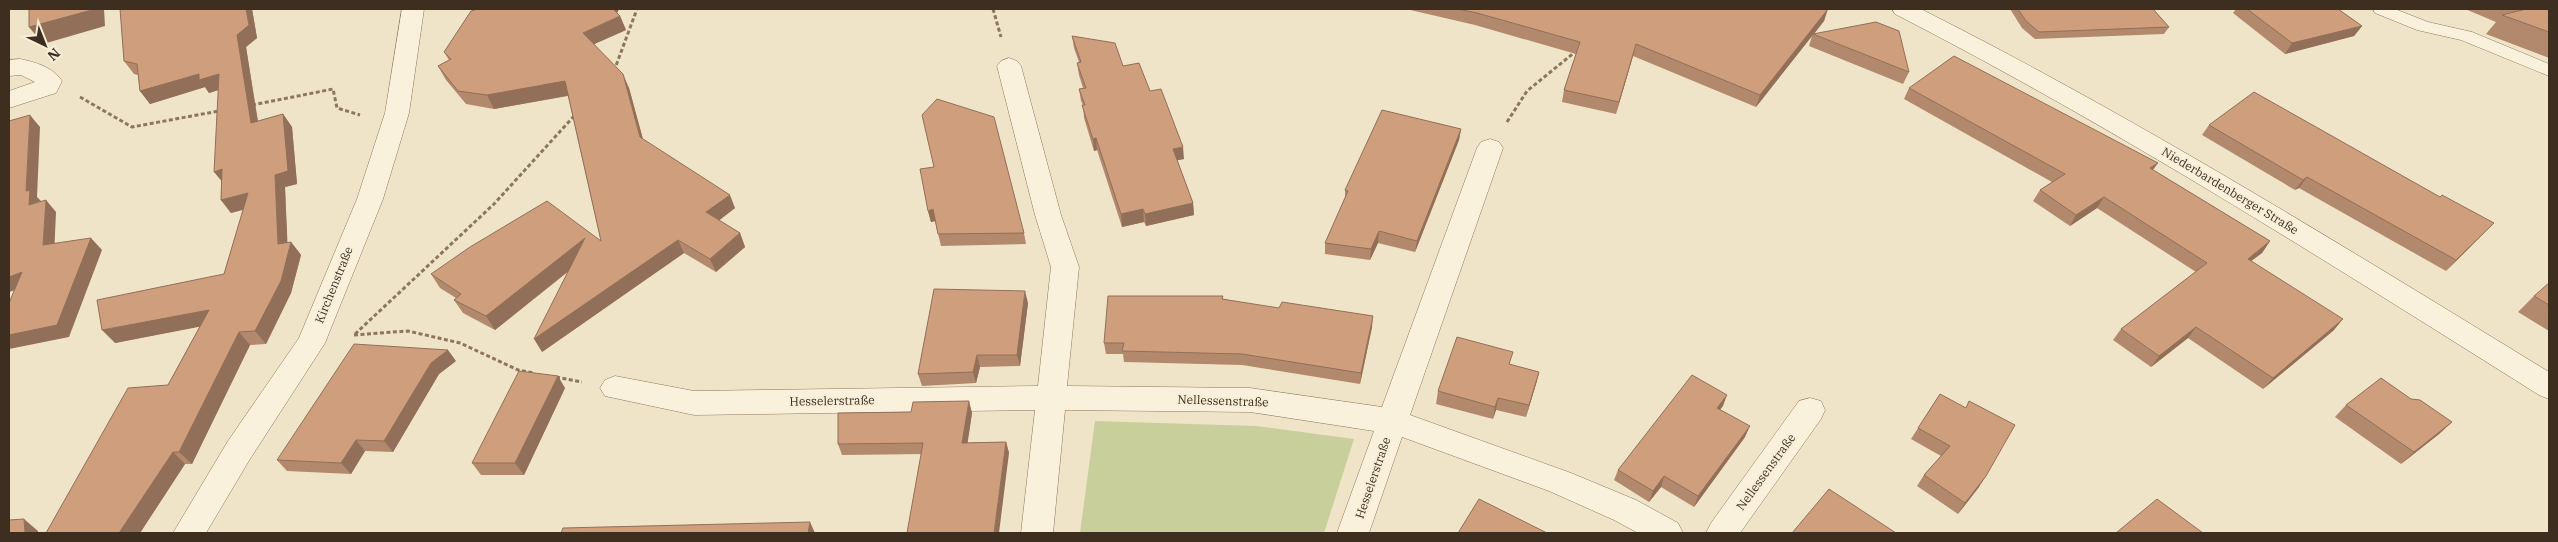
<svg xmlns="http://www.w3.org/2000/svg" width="2558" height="542" font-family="'IBM Plex Serif',serif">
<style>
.green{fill:#c9cf9b}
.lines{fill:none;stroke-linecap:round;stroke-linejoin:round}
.lane-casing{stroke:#8d765c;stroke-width:1}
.street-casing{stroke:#8d765c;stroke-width:1}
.path{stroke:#8d765c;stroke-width:3;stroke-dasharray:4 2.5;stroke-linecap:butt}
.lane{fill:#faf1dc;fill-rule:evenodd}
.street{fill:#faf1dc;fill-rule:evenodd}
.wall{fill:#b2896c}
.shaded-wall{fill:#916f58}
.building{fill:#cf9f7d;stroke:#916f58}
.labels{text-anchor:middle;stroke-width:4;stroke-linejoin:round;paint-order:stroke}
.street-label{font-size:12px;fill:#3d2e20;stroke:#f7eed8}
</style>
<rect width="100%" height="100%" fill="#f0e4c8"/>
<path class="green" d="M1095,421L1256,426L1354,439L1324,533H1080Z"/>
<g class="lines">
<g class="lane-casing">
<path id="lane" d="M2373,9H2395L2428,22L2472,32L2549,64V76L2461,40L2417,30L2375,13Z"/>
</g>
<g class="street-casing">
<g id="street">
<path d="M402,9H424L409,113L383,199L325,343L250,459L206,533H173L228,441L299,338L357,199L385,113Z"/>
<path d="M1892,9H1921C2137,118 2343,246 2549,372V399L2539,395C2327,262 2117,128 1895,14Z"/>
<path d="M1009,58L1017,61L1021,66L1061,215L1079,267L1067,386L1250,388L1382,407L1477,148L1481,142L1490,139L1499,142L1503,148L1410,415L1571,473L1636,500L1678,523L1683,533H1638L1614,520L1549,491L1402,437L1369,533H1337L1374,431L1250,412L1065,410L1053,533H1021L1035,410L694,415L605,396L600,388L605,380L615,376L694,391L1038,386L1051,267L1035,215L997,66L1001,61Z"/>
<path d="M20,59C35,62 53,67 62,81L56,93L9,108V91L35,82L21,75L9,76V60Z"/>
<path d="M1810,398L1821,401L1825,410L1821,419L1740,533H1706L1711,523L1799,401Z"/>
</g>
</g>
<g class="path">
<path d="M993,9L1001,37"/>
<path d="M614,71L637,9"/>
<path d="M80,97L132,127L219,111"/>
<path d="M252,105L333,89L337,108L360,115"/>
<path d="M1507,122L1527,91L1575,52"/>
<path d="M355,334L494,204L575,115"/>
<path d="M354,335L408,331L460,343L518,370L533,373"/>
<path d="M556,377L582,382"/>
</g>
<use href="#lane" class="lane"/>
<use href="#street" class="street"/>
</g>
<g class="wall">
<path d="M120,9H252L257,38L246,47L258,121L283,114L292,127L297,184L285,187L287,243L291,242L301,255L291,293L266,344L250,345L192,464H185L140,533H46L168,385L200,326L115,343L224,274L243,210L231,213L221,200V181L218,90L209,93L205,87L150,104L140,91L138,75L134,74L124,61Z"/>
<path d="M1406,9H1827L1824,21L1814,33L1909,72L1903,84L1809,46L1812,36L1756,107L1633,56L1616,114L1562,102L1564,90L1576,54L1475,25Z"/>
<path d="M2010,9H2153L2169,27L2164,34L2035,39L2022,28Z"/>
<path d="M2236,9H2338L2362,26L2354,36L2285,54L2233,13Z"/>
<path d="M2465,9H2549V58L2486,34L2496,22Z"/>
<path d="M617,13L620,16L626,30L594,44L629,88L643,139L735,208L719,220L740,233L745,247L716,272L684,253L542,352L569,271L495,330L463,313L454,300L456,298L440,288L431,274L601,241L568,96L494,109L466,104L446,80L438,66L449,60L444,52Z"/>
<path d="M1072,36L1123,66L1150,91L1184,159L1177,160L1193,203L1194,215L1146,226L1144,222L1122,227L1097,150L1094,151L1084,118L1083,105L1081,101L1079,89L1083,88L1079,75L1077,63L1079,62L1074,48Z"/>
<path d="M1909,88L2153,170L2270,241L2262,253L2251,261L2334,330L2263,389L2188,338L2151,367L2113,340L2121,329L2196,272L2097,208L2070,226L2033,201L2040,190L2052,182L1904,99Z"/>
<path d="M2209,125L2440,197L2484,233L2446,271L2299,188L2295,190L2202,135Z"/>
<path d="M1461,129L1459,140L1415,252L1378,243L1370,260L1325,254V243L1345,198V190Z"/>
<path d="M928,211L1024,233L1026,244L941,246L935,221L931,222Z"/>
<path d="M2549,283V331L2518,312L2534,296Z"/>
<path d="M1223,296V299L1372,327L1360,384L1242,365L1124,362L1123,354H1106L1104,343Z"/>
<path d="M1028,303L1020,366L980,367L976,383L922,386L918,374Z"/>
<path d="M456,361L439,374L393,452L365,451L351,474L287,471L277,460Z"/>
<path d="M1510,365L1539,372L1536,384L1526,417L1496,410L1493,419L1436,404L1438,391Z"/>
<path d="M565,388L524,475H481L472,463Z"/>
<path d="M1940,394L1979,487L1958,514L1917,486L1924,475L1941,456L1911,439Z"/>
<path d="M2411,399L2452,422L2439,434L2401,464L2335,417L2346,405Z"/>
<path d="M1723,406L1720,409L1745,437L1694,507L1661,487L1649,502L1614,480L1618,470Z"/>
<path d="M972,413L967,443L1006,442L1009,453L842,455L838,444Z"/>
</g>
<g class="shaded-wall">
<path d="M92,9H104L105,26L43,44L29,27Z"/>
<path d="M246,9H252L257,38L246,47L260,136L251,123L237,35Z"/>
<path d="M611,9H619L615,18Z"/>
<path d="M1828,9L1824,21L1814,34H1813L1812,36L1756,107L1760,95Z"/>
<path d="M620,16L626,30L590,46L583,33Z"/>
<path d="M2362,26L2354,36L2285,54L2292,43Z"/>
<path d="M1636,44L1633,56L1616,114L1619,102Z"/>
<path d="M199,74H219L228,87L209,93L205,87L150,104L140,91Z"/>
<path d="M623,74L629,88L646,151L640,137Z"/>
<path d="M565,81L571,95L494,109L487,95Z"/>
<path d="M283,114L292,127L297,184L285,187L288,255L291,242L301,255L291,293L266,344L255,331L278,244L275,175Z"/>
<path d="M30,115L40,127L37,197L41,201L29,205L26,191Z"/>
<path d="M1461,129L1459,140L1415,252L1417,241Z"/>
<path d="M1096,138L1097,150L1094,151L1093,139Z"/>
<path d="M1183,147L1184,159L1174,161L1173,149Z"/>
<path d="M2158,163L2150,174V168Z"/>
<path d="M222,169L224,184L214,172Z"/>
<path d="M2307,177L2299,188L2295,190L2303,180Z"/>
<path d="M248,193L258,205L231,213L221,200Z"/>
<path d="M730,195L735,208L712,226L706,212Z"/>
<path d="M2104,197L2097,208L2070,226L2076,215Z"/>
<path d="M46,200L56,212L54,257L43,245Z"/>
<path d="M1193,203L1194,215L1146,226L1145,214Z"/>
<path d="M933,209L936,221L931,222L928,211Z"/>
<path d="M1143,209L1144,222L1122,227L1121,214Z"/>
<path d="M2494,223L2446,271L2456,260Z"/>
<path d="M1379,231L1378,243L1370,260L1371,249Z"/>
<path d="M740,233L745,247L716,272L710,259Z"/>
<path d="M91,238L102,250L69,337L9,349V335Z"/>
<path d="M585,238L592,252L495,330L486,316Z"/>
<path d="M678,240L684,253L542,352L534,339Z"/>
<path d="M2270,241L2262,253L2239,270L2248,259Z"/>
<path d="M22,272L34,284L9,292V277Z"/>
<path d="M1025,291L1028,303L1020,366L1017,355Z"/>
<path d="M209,310L219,323L115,343L102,330Z"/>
<path d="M1373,316L1372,327L1360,384L1361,373Z"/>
<path d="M2343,319L2334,330L2263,389L2273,378Z"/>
<path d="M2196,327L2188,338L2151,367L2159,356Z"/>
<path d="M239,332L250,345L192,464L179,452Z"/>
<path d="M448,350L456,361L439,374L393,452L384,441L431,363Z"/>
<path d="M977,355L980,367L976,383L973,372Z"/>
<path d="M1539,372L1536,384L1526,417L1529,405Z"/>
<path d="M558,376L565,388L524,475L515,463Z"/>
<path d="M1727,395L1723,406L1713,418L1717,408Z"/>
<path d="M1498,398L1496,410L1493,419L1495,407Z"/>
<path d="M969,401L972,413L966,454L962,443Z"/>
<path d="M2452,422L2439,434L2401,464L2414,452Z"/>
<path d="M1750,426L1745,437L1694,507L1698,496Z"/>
<path d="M356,440L365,451L351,474L341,463Z"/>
<path d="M1006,442L1009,453L999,533H994Z"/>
<path d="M173,452L185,464L140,533H119Z"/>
<path d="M1664,476L1661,487L1649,502L1653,491Z"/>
<path d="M1986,476L1979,487L1958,514L1965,503Z"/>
<path d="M24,519L38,531V533H25Z"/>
<path d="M810,522L815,533H808Z"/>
</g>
<g class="building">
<path d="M29,9H92V10L29,27Z"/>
<path d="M120,9H246L249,25L237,35L251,123L283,114L288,171L275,175L278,244L291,242L281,281L255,331L239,332L179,452H173L119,533H46L128,388L168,385L209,310L102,330L97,300L224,274L248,193L221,200L222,169L214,172L219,74L199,80V74L140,91L137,64L124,61Z"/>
<path d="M477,9H613L620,16L583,33L623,74L640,137L730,195L706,212L740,233L710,259L678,240L534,339L585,238L486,316L454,300L461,294L431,274L470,247L547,201L601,241L565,81L487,95L458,91L438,66L451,59L444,52L471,11Z"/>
<path d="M1458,9H1828L1760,95L1636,44L1619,102L1564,90L1580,42L1477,13Z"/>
<path d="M2018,9H2153L2169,27L2039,32L2026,21Z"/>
<path d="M2247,9H2338L2362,26L2292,43Z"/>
<path d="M2526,9H2549V32L2502,15Z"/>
<path d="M1876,22L1899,31L1909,72L1813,34Z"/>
<path d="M1072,36L1115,43L1123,66L1139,63L1150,91L1161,89L1183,147L1173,149L1193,203L1145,214L1143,209L1121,214L1096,138L1093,139L1082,105H1085L1079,89L1086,88L1077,63L1081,62Z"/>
<path d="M1954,56L2158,163L2150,168L2270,241L2248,259L2343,319L2273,378L2196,327L2159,356L2121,329L2207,263L2104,197L2076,215L2040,190L2065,174L1909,88Z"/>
<path d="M2254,92L2440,197L2442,195L2494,223L2456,260L2307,177L2303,180L2209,125Z"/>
<path d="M937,99L994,117L1024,233L938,234L933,209L928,211L920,169L934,167L922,115Z"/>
<path d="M1382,110L1461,129L1417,241L1379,231L1371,249L1325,243L1348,191L1345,190Z"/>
<path d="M30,115L26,191L30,190L29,205L46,200L43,245L91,238L57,325L9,335V303L22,272L9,277V121Z"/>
<path d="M2549,283V305L2534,296Z"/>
<path d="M934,289L1025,291L1017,355H977L973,372L918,374Z"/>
<path d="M1108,296H1223L1222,299L1279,308L1282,302L1373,316L1361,373L1242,354L1122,351L1124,343H1104Z"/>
<path d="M1457,337L1513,352L1509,364L1539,372L1529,405L1498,398L1495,407L1438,391Z"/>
<path d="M354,344L448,350L431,363L384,441L356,440L341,463L277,460Z"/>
<path d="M519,371L558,376L515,463H472Z"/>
<path d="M1692,375L1727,395L1717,408L1750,426L1698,496L1664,476L1653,491L1618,470Z"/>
<path d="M2381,378L2411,399L2420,400L2452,422L2414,452L2346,405Z"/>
<path d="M1940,394L1966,408L1969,401L2015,425L1986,476L1965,503L1924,475L1950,446L1918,428Z"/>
<path d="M969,401L962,443L1006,442L994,533H907L923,443L838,444V413L911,412L913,402Z"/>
<path d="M1829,489L1896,533H1792Z"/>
<path d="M1479,499L1547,533H1458Z"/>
<path d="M2157,499L2203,533H2116Z"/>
<path d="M24,519L25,533H9V520Z"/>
<path d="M810,522L808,533H561L563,528Z"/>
</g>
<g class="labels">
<g class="street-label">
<text transform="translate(2230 191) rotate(31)" y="4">Niederbardenberger Straße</text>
<text transform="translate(334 285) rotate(-68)" y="4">Kirchenstraße</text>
<text transform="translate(832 401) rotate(-1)" y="4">Hesselerstraße</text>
<text transform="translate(1223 401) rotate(2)" y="4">Nellessenstraße</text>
<text transform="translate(1766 472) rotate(-54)" y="4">Nellessenstraße</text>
<text transform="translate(1373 478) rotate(-71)" y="4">Hesselerstraße</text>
</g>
</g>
<rect width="2558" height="542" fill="none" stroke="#3d2e20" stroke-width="20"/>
<g transform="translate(45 45) rotate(137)" stroke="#f7eed8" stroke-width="4" paint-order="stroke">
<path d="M0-4L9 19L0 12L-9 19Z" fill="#3d2e20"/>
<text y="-8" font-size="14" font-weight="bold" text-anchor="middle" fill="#3d2e20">N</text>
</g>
</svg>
